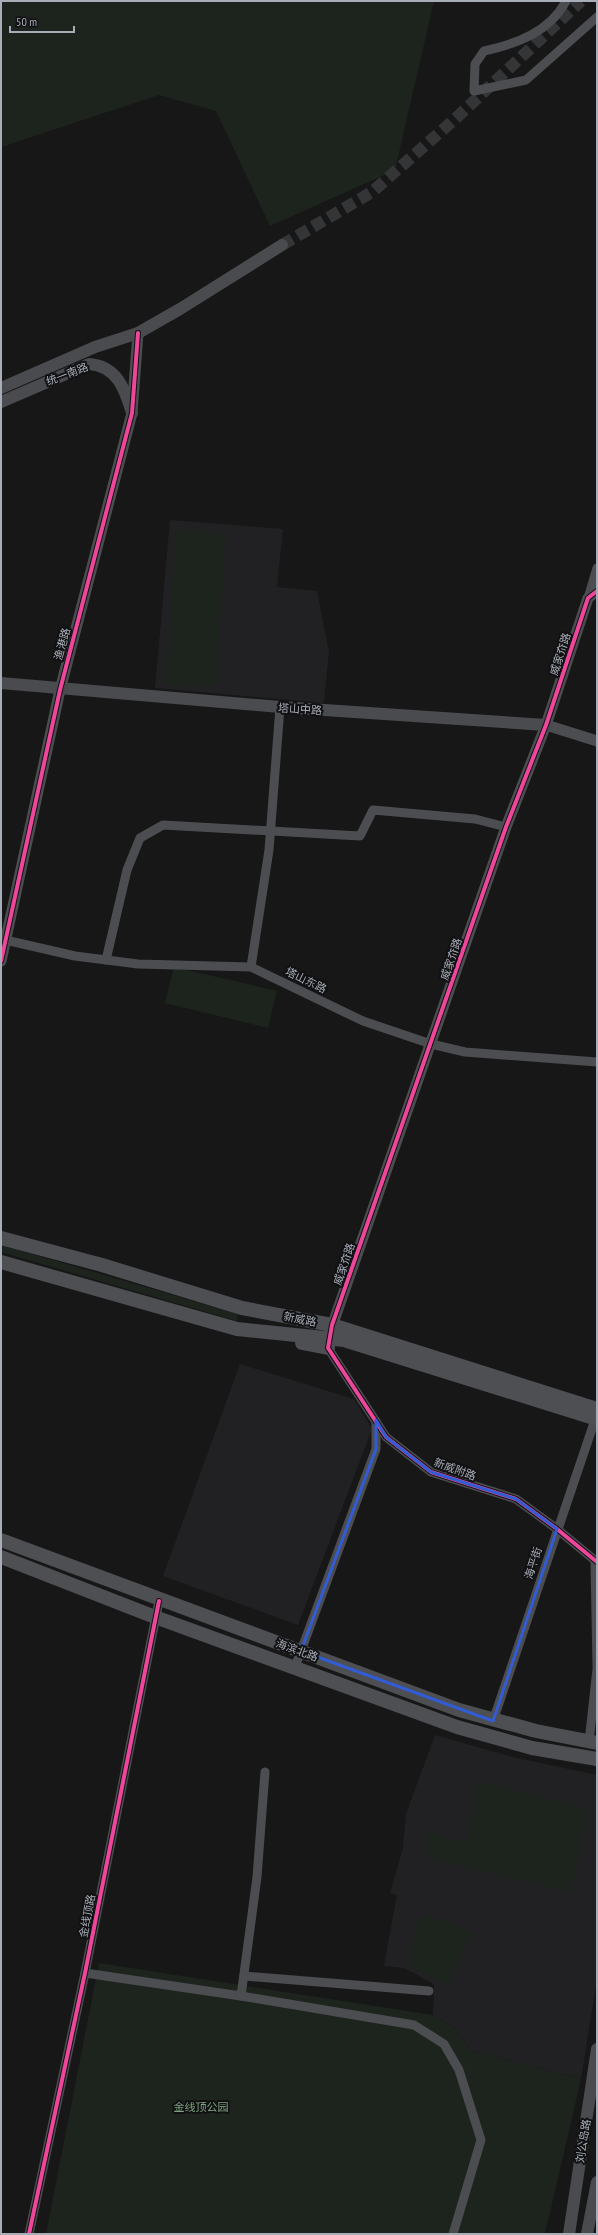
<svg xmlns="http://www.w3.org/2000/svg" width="598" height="2235" font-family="'PT Sans Narrow','Noto Sans SC',sans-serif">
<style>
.built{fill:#212123}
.green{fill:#1d241e}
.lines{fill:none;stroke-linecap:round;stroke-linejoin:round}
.secondary-tunnel{stroke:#343537;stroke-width:12;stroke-dasharray:12 6;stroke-linecap:butt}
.minor{stroke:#4b4d50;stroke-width:9}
.tertiary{stroke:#4b4d50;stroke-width:11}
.secondary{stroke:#4a4b4e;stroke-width:12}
.primary{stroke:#4d4f52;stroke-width:14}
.cycleway-casing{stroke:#111113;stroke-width:6}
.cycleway{stroke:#ed469a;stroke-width:4}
.marked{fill:none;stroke:#325cd3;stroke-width:3;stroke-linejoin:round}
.labels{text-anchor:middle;stroke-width:4;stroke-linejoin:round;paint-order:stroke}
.street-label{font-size:11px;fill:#a8aeb8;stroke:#111113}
.park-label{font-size:11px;fill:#7fa380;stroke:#111113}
</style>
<rect width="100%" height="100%" fill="#171717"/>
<g class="built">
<path d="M170,520L283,529L277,587L317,591L329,652L324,703L155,688Z"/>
<path d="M240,1364L354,1399L372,1429L298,1625L163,1576Z"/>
<path d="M435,1735L513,1757L597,1775V1979L581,2079L470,2050L455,2028L433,2015L434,1984L404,1968L384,1966L397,1895L390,1893L403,1848L406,1814Z"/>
</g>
<g class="green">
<path d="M1,1H434L395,170L270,226L216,111L159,95L1,147Z"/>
<path d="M176,530L226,533L216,686L166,683Z"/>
<path d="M174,967L277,991L268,1028L165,1003Z"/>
<path d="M1,1245L238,1314L237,1321L1,1252Z"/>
<path d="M478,1781L588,1809L571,1892L425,1858L427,1831L466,1843Z"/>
<path d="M426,1915L434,1917L471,1934L448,1985L410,1968L407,1964L419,1918Z"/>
<path d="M99,1963L433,2015L455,2028L470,2050L581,2079L545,2234H46Z"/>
</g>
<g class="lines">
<path class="secondary-tunnel" d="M282,245L372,192L455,119L581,1"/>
<g class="minor">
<path d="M566,1C550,32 516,44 484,51L475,64L474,91L526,80L597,17"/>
<path d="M588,598L597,568"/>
<path d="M1,939L75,956L138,964L251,967L363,1021L431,1044L465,1052L597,1062"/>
<path d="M106,960L127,870L140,838L163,825L360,836L373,810L475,819L506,827"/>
<path d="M251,967L269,850L280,707"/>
<path d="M329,1343L328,1348L386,1437L431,1472L516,1499L557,1529L597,1562"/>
<path d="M595,1562L597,1666"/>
<path d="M295,1667L376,1449V1421"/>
<path d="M493,1721L597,1414"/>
<path d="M589,1742L597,1669"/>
<path d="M85,1973L241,1996L414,2025L444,2044L459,2070L481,2140L453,2234"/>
<path d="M244,1976L429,1991"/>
<path d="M241,1996L257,1877L265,1772"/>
<path d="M29,2234L85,1973L159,1601"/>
</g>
<g class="tertiary">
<path d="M546,725L597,741"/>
<path d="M1,961L60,690L132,413L138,333"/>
<path d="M330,1332L506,827L546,725L588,598L597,591"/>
</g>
<g class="secondary">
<path d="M1,388L95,347L138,333L180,309L282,245"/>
<path d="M1,402L89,364C117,366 125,389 132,413"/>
<path d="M1,683L280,707L546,725"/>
<path d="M569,2234L597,2049"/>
<path d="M587,2234L597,2182"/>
</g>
<g class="primary">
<path d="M1,1238L102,1265L242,1308L332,1325L597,1409"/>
<path d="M1,1262L237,1329L344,1340L597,1419"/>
<path d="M302,1343L328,1348"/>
<path d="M1,1540L459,1710L536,1731L597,1743"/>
<path d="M1,1557L155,1617L457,1727L532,1748L597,1759"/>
</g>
<g class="cycleway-casing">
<g id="cycleway">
<path d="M597,591L588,598L546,725L506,827L332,1325L328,1348L386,1437L431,1472L516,1499L557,1529L597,1562"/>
<path d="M1,961L60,690L132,413L138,333"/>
<path d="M29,2234L85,1973L159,1601"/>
</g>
</g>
<use href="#cycleway" class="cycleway"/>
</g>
<path class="marked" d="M376,1420L386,1437L431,1472L516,1499L557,1529L493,1721L301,1651L376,1449Z"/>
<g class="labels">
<g class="street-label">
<text transform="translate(67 374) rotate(-21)" y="4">统一南路</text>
<text transform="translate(62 644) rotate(-75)" y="4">渔港路</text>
<text transform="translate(560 654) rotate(-72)" y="4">威家夼路</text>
<text transform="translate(300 709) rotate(4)" y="4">塔山中路</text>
<text transform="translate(451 959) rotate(-71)" y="4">威家夼路</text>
<text transform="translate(306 980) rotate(26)" y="4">塔山东路</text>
<text transform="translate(344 1264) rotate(-71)" y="4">威家夼路</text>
<text transform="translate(300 1319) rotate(11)" y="4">新威路</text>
<text transform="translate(455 1469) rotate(20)" y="4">新威附路</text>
<text transform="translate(533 1563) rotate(-72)" y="4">海平街</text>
<text transform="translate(297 1650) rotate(20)" y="4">海滨北路</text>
<text transform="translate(87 1916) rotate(-79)" y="4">金线顶路</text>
<text transform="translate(583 2141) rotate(-81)" y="4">刘公岛路</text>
</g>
<g class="park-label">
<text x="201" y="2111">金线顶公园</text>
</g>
</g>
<rect width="598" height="2235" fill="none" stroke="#a8aeb8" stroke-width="4"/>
<path d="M10 26v6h64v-6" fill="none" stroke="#a8aeb8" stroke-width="2"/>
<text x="16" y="26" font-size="12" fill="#a8aeb8" stroke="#111113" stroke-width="3" paint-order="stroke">50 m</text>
</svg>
